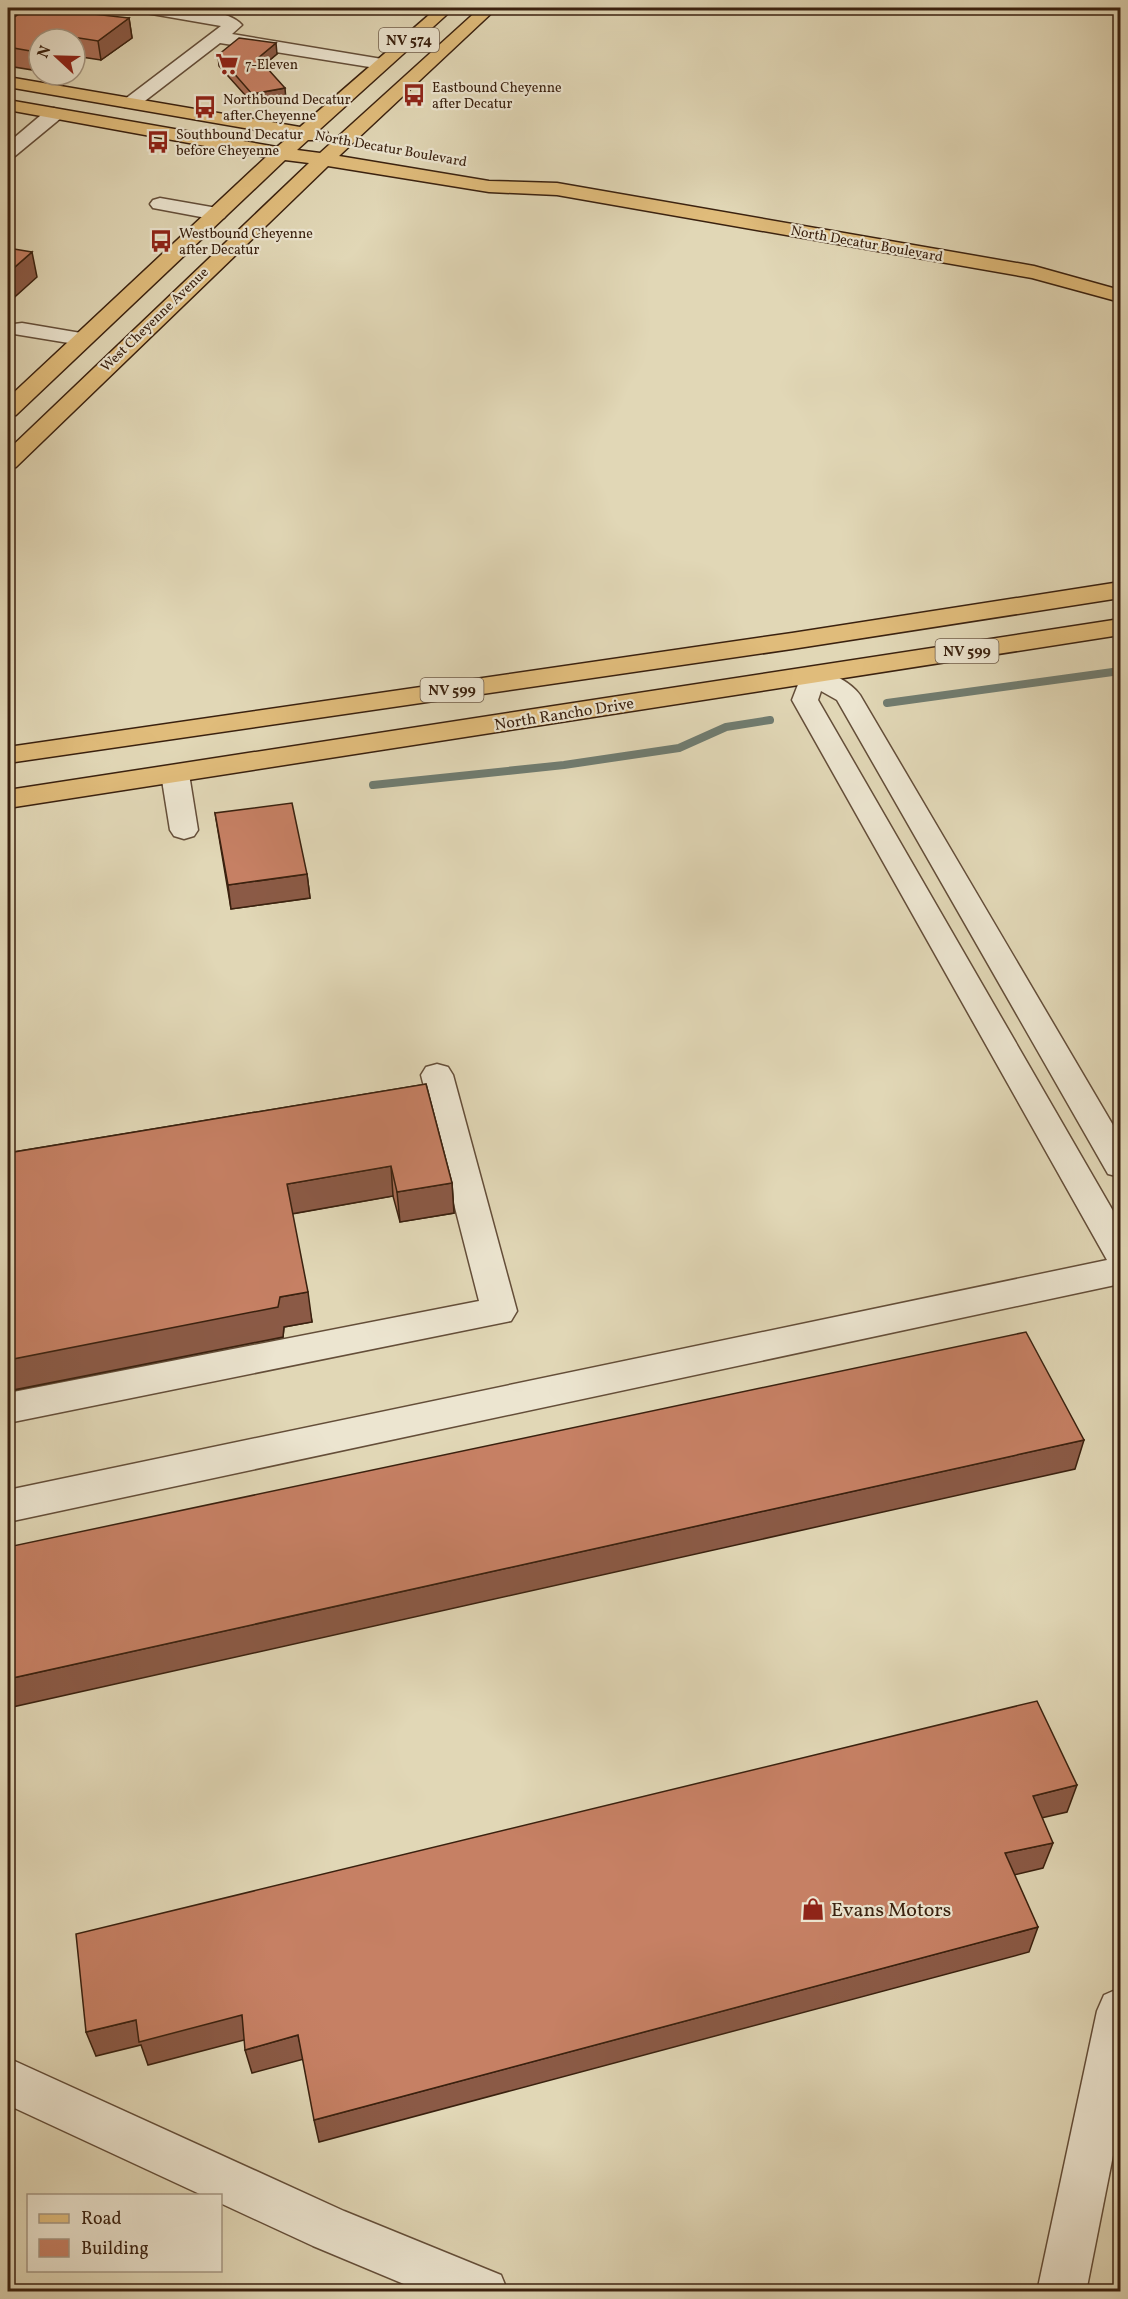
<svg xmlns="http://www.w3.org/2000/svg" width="1128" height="2299" font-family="Vollkorn,serif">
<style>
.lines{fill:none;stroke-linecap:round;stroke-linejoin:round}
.stream{stroke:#707c70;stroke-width:8}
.minor-casing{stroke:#644e39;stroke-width:3}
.major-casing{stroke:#3a210f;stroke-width:3}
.minor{fill:#ece5d0;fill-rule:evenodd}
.major{fill:#e0bc7b;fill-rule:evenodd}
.wall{fill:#aa6e56;stroke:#3a210f;stroke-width:1.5}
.shaded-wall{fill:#8b5a46;stroke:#3a210f;stroke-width:1.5}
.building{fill:#c68064;stroke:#3a210f;stroke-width:1.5}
.labels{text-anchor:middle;stroke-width:4.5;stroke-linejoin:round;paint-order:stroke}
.far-poi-label{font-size:14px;fill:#3a210f;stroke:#ece5d0;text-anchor:start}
.far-street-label{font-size:14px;fill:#3a210f;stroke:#ece5d0}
.shield{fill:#ece5d0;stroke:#6f5c49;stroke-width:1.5}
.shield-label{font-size:15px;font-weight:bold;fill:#3a210f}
.street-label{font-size:16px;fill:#3a210f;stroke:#ece5d0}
.near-poi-label{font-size:20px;fill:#3a210f;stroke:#ece5d0;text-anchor:start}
</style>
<rect width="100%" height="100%" fill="#e1d7b6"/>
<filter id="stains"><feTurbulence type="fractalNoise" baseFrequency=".00333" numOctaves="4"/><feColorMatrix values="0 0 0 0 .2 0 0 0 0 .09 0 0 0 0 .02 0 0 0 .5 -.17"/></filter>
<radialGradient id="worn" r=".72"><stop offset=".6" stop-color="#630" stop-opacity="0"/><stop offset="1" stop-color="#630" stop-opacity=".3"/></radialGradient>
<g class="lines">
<g class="stream">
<path d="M887,703L1120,671"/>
<path d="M373,785L564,765L679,748L726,727L770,720"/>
</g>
<g class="minor-casing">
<g id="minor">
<path d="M15,8H34L14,24L8,25V13Z"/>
<path d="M138,8C159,6 228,6 242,25L232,34L382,59L391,64L382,69L220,43L137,107H125L122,103L125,99L221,26L146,13Z"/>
<path d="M54,108L63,114L61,118L15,156L8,158V143L47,110Z"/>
<path d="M160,198L217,208L224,210L227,214L224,218L217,220L153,208L150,204L153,200Z"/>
<path d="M22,323L81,333L89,334L92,339L89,344L81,345L14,334L11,329L14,324Z"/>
<path d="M813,667C828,671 851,682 860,695L1120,1137V1177L1108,1174L837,700L821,691L818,700L1120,1223V1284L8,1522V1490L1107,1260L792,700L804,669Z"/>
<path d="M175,765L185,768L189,774L198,830L194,836L184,839L174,836L170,830L161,774L165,768Z"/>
<path d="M437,1064L448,1067L453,1075L517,1311L511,1321L8,1423V1393L479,1301L421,1075L426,1067Z"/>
<path d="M1120,1988V2120L1086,2292H1037L1097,2011L1104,1995Z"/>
<path d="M8,2058L344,2211L501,2275L508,2292H423L313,2246L220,2203V2196H204L8,2105Z"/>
</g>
</g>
<g class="major-casing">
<g id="major">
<path d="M437,8H454L319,130L327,132L329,136L327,140H308L297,150L320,153L480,8H497L339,156L489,181L557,183L1034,266L1120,290V302L1032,278L557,195L489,192L328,166L16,467L8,469V450L309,163L285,160L16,415L8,417V398L266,157L8,110V100L277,147L290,136L8,87V77L300,127Z"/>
<path d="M1120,582V598L792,649L8,763V747L792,633Z"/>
<path d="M1120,619V635L8,808V790Z"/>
</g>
</g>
<use href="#minor" class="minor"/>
<use href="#major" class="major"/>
</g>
<g class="wall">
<path d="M129,18L132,38L101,60L75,56V39H39V71L8,66V21Z"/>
<path d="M277,54L264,65L286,100L254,105L219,66L218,55Z"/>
<path d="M215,813L307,874L310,898L231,909Z"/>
<path d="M426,1084L452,1183L454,1213L400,1222L393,1196L292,1214L312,1322L284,1327L283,1337L8,1391V1153Z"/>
</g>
<g class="shaded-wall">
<path d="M129,18L132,38L101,60L98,41Z"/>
<path d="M276,43L277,54L259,69L258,58Z"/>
<path d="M39,50V67L36,52Z"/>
<path d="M285,88L286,100L254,105L252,94Z"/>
<path d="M32,252L37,277L8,303V273Z"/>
<path d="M307,874L310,898L231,909L228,885Z"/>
<path d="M391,1166L393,1196L291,1214L287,1184Z"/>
<path d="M452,1183L454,1213L400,1222L397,1192Z"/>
<path d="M308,1292L312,1322L284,1327L283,1337L8,1391V1360L280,1297Z"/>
<path d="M1084,1440L1075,1469L8,1708V1679Z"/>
<path d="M1077,1785L1067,1812L1024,1822L1033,1796Z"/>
<path d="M1053,1843L1043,1868L997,1879L1005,1853Z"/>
<path d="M1038,1927L1029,1952L319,2142L314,2120Z"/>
<path d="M242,2015L248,2039L148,2065L141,2045L96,2056L86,2032L136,2020Z"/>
<path d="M298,2035L304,2059L252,2073L245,2050Z"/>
</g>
<g class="building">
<path d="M28,8H40L129,18L98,41L60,35L54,39H39V50L36,52L8,47V21Z"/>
<path d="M239,38L276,43L258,58L285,88L252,94L218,55Z"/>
<path d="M8,248L32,252L8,273Z"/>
<path d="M292,803L307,874L228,885L215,813Z"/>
<path d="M426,1084L452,1183L397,1192L391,1166L287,1184L308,1292L280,1297L278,1307L8,1360V1153Z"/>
<path d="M1026,1332L1084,1440L8,1679V1547Z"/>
<path d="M1037,1701L1077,1785L1033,1796L1053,1843L1005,1853L1038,1927L314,2120L298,2035L245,2050L242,2015L139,2042L136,2020L86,2032L76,1934Z"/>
</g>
<defs>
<g id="supermarket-bare" transform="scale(1.8)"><path d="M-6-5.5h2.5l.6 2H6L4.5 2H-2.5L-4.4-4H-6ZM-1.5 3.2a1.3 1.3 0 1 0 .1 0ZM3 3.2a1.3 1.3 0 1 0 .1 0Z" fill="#8f2418" stroke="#ece5d0" stroke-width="2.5" paint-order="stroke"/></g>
<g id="bus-bare" transform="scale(1.8)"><path d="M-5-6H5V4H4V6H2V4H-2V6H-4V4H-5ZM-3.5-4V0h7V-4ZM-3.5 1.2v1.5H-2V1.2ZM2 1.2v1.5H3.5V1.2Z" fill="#8f2418" stroke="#ece5d0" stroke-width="2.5" paint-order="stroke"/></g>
<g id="shop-bare" transform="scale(1.8)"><path d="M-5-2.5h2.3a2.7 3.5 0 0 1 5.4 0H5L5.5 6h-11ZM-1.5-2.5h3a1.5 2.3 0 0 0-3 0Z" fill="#8f2418" stroke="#ece5d0" stroke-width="2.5" paint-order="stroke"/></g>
</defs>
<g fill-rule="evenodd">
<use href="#supermarket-bare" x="227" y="64"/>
<use href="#bus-bare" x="414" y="95"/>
<use href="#bus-bare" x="205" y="107"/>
<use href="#bus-bare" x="158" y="142"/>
<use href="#bus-bare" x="161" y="241"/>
<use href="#shop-bare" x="813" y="1909"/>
</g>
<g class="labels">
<g class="far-poi-label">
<text x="245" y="69">7-Eleven</text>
<text x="432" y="92">Eastbound Cheyenne<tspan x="432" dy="16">after Decatur</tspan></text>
<text x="223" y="104">Northbound Decatur<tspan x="223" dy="16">after Cheyenne</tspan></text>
<text x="176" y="139">Southbound Decatur<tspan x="176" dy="16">before Cheyenne</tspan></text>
<text x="179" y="238">Westbound Cheyenne<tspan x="179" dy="16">after Decatur</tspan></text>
</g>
<g class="far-street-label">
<text transform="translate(391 148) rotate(10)" y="5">North Decatur Boulevard</text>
<text transform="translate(867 243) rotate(10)" y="5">North Decatur Boulevard</text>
<text transform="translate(154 319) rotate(-44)" y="5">West Cheyenne Avenue</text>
</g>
<g class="shield">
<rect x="379" y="28" width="60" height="24" rx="4.5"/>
<rect x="935.5" y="639" width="63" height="24" rx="4.5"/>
<rect x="420.5" y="678" width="63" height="24" rx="4.5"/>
</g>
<g class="shield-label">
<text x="409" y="45">NV 574</text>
<text x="967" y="656">NV 599</text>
<text x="452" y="695">NV 599</text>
</g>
<g class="street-label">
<text transform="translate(564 713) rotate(-9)" y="6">North Rancho Drive</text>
</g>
<g class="near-poi-label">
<text x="831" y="1916">Evans Motors</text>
</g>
</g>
<rect width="1128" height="2299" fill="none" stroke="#e1d7b6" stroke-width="30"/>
<rect x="9" y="9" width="1110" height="2281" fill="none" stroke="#3a210f" stroke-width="3"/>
<rect x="15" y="15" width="1098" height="2269" fill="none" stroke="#3a210f" stroke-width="1.5"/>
<rect x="27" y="2194" width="195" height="78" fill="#ece5d0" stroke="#a59783" stroke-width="1.5"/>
<rect x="39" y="2214" width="30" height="9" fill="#e0bc7b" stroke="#a59783" stroke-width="1.5"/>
<text x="81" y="2224" font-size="18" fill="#3a210f">Road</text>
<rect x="39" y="2239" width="30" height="18" fill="#c68064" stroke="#a59783" stroke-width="1.5"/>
<text x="81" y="2254" font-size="18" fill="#3a210f">Building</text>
<g transform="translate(57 57) rotate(292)"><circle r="28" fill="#ece5d0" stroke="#a59783" stroke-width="1.5"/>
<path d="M0-4.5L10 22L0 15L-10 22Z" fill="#8f2418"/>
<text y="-9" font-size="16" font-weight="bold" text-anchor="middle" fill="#3a210f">N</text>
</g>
<rect width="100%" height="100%" filter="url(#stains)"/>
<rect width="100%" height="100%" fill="url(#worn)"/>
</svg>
